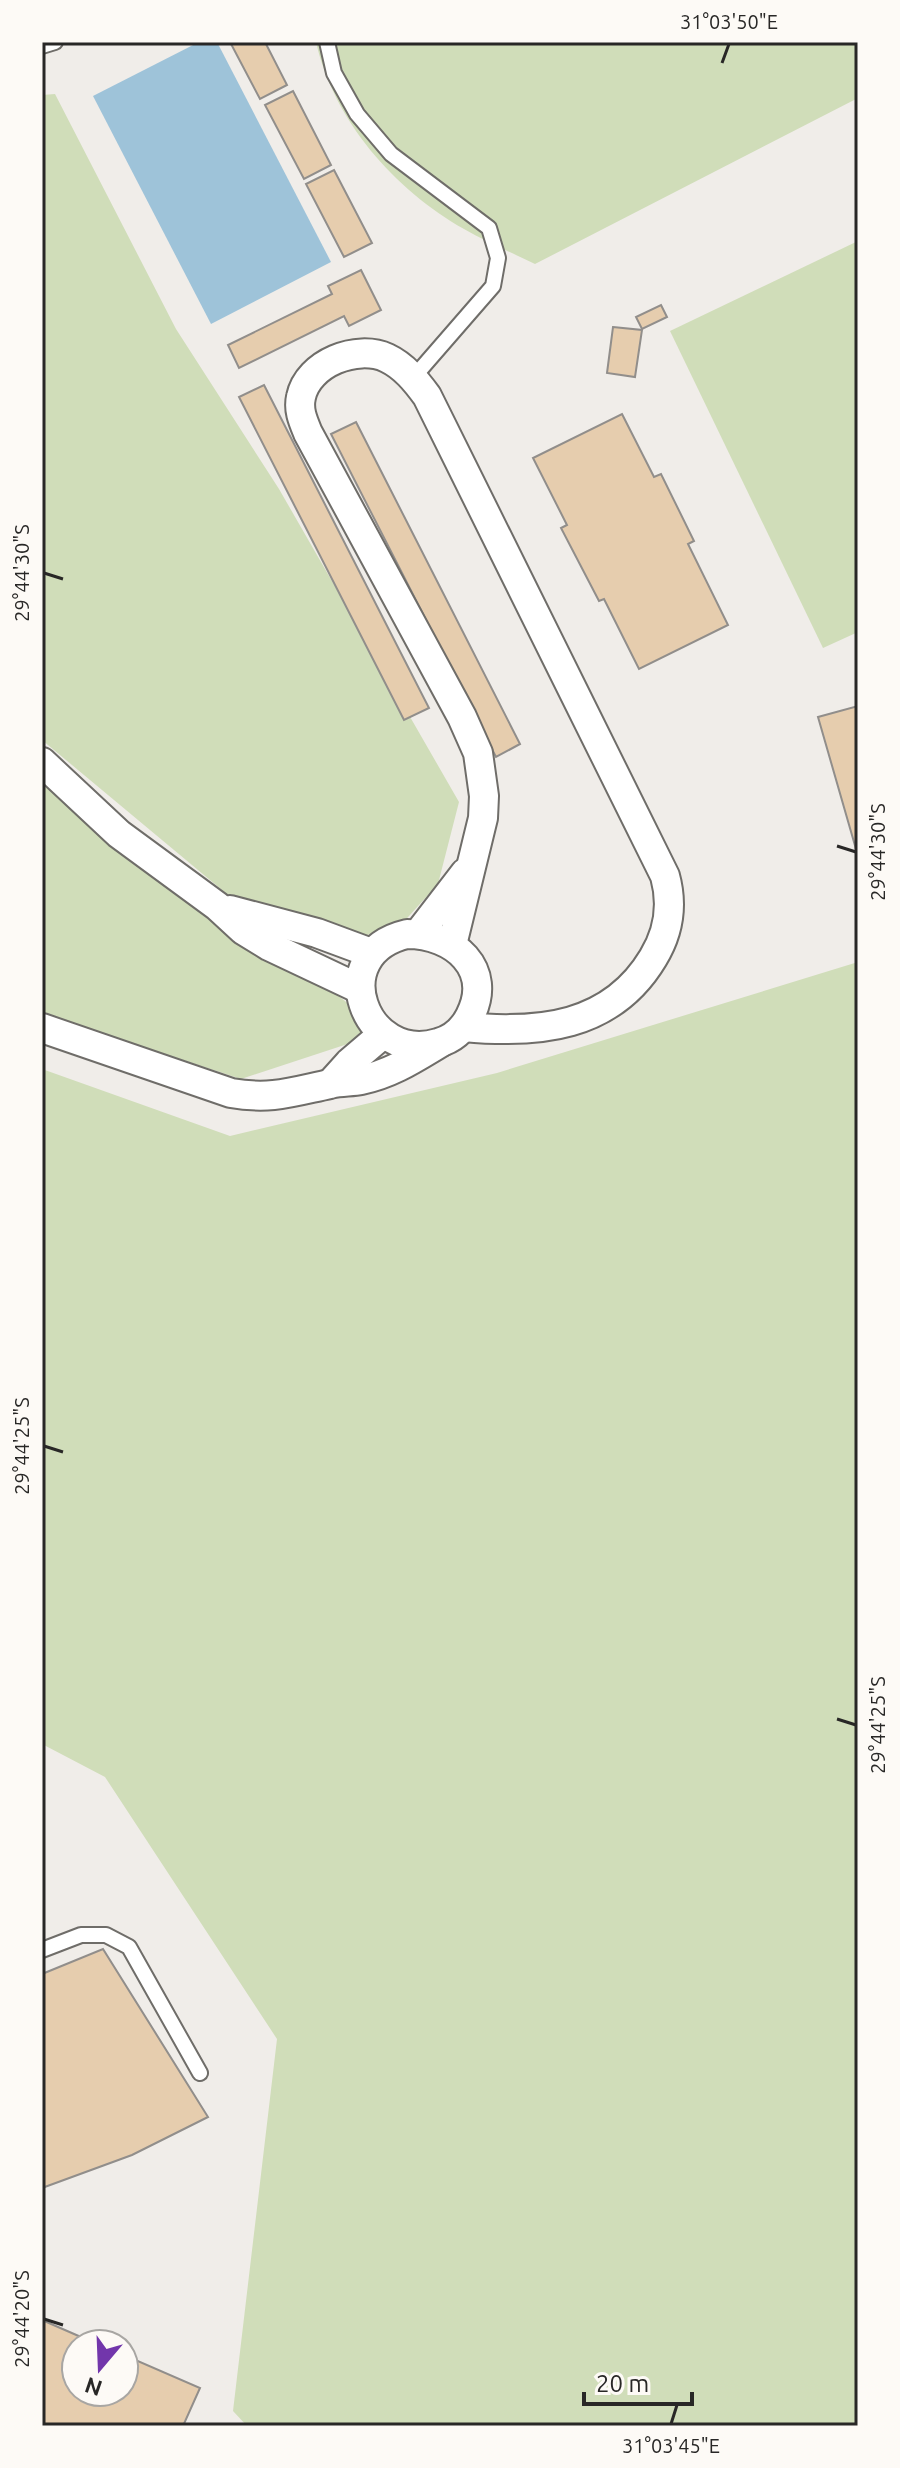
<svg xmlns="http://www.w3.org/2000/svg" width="900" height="2468" font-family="Ubuntu,sans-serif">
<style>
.green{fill:#d0ddb9}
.water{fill:#9ec3d9}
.building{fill:#e6cdae;stroke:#918e8b;stroke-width:2}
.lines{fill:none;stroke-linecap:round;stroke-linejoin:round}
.lane-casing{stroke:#6f6d69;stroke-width:18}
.street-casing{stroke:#6f6d69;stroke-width:32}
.lane{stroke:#fff;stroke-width:14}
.street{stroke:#fff;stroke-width:28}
.ticks{fill:none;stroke:#282726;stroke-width:3}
.neatline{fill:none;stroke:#282726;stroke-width:3}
.ticks-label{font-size:20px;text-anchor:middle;fill:#282726}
</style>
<rect width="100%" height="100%" fill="#f0ede9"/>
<g class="green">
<path d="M316,42H858V98L535,264C512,253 487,242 464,229C394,189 334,121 316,42Z"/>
<path d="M55,94L176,329L279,489L459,802L438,884L399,927L355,938L240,905L42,740V95Z"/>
<path d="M858,241V632L823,648L670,331Z"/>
<path d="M42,761L384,1032L241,1079L42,1014Z"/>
<path d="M858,962V2426H247L233,2411L277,2039L105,1777L42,1744V1069L230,1136L497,1073Z"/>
</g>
<path class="water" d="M199,42H217L331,262L211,324L93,96Z"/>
<g class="building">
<path d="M230,42H265L287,85L260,99Z"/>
<path d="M293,91L331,165L304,179L265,105Z"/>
<path d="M334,170L372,243L344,257L306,184Z"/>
<path d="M361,270L381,310L349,326L344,316L239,368L228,345L332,294L328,286Z"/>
<path d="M661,305L667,317L642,329L636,317Z"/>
<path d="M613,327L642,330L635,377L607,373Z"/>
<path d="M264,385L429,708L404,720L239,397Z"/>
<path d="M622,414L654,477L661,474L694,541L688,544L728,625L639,669L604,599L599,601L561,528L567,525L533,458Z"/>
<path d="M356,422L520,744L496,757L331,434Z"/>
<path d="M858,706V856L818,717Z"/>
<path d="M103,1949L208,2117L132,2155L42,2188V1974Z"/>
<path d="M42,2320L97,2344H76V2392H124V2355L200,2388L183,2426H42Z"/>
</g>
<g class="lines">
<g class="lane-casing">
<g id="lane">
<path d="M327,42L334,73L357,114L391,154L489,228L498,258L493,286L413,378"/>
<path d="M42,46L55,42"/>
<path d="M42,1950L81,1935H106L129,1947L200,2073"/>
</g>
</g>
<g class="street-casing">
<g id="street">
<path d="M42,762L119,834L217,906L243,930L269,946L360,989"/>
<path d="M230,910L317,933L371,953"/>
<path d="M407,934C454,934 494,969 470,1016C463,1030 453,1039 438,1043C365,1065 323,954 407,934Z"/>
<path d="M418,934L465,873"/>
<path d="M452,945L483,818L484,796L478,753L462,717L308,433C303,421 298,410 301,397C308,363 357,344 387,358C404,366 416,381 427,396L665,876C673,905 669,932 653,958C611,1028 538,1034 464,1027"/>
<path d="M42,1028L231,1093C271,1100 292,1092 330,1084C340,1081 351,1082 361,1080C391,1074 415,1058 440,1043"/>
<path d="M331,1083L349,1063L383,1034"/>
</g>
</g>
<use href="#lane" class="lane"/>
<use href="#street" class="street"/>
</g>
<path class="ticks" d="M722,63L729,44M44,573L63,579M837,846L856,852M44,1446L63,1452M837,1719L856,1725M44,2319L63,2325M671,2424L677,2405"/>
<rect width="900" height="2468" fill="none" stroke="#fdfaf6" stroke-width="88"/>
<g transform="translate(100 2368) rotate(199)"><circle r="38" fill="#fdfaf6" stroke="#a8a6a3" stroke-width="2"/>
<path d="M0-6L14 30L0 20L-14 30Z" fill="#7236ab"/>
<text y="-12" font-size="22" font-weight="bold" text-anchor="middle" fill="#282726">N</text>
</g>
<path d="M584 2392v12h108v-12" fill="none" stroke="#282726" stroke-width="4"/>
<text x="596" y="2392" font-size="24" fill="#282726" stroke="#fdfaf6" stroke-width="6" paint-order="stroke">20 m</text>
<rect x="44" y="44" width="812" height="2380" class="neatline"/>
<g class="ticks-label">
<text x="729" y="29">31°03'50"E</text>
<text transform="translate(22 573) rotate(-90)" y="7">29°44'30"S</text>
<text transform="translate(878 852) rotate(-90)" y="7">29°44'30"S</text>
<text transform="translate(22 1446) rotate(-90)" y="7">29°44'25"S</text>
<text transform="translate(878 1725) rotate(-90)" y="7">29°44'25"S</text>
<text transform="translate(22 2319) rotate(-90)" y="7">29°44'20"S</text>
<text x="671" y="2453">31°03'45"E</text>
</g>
</svg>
